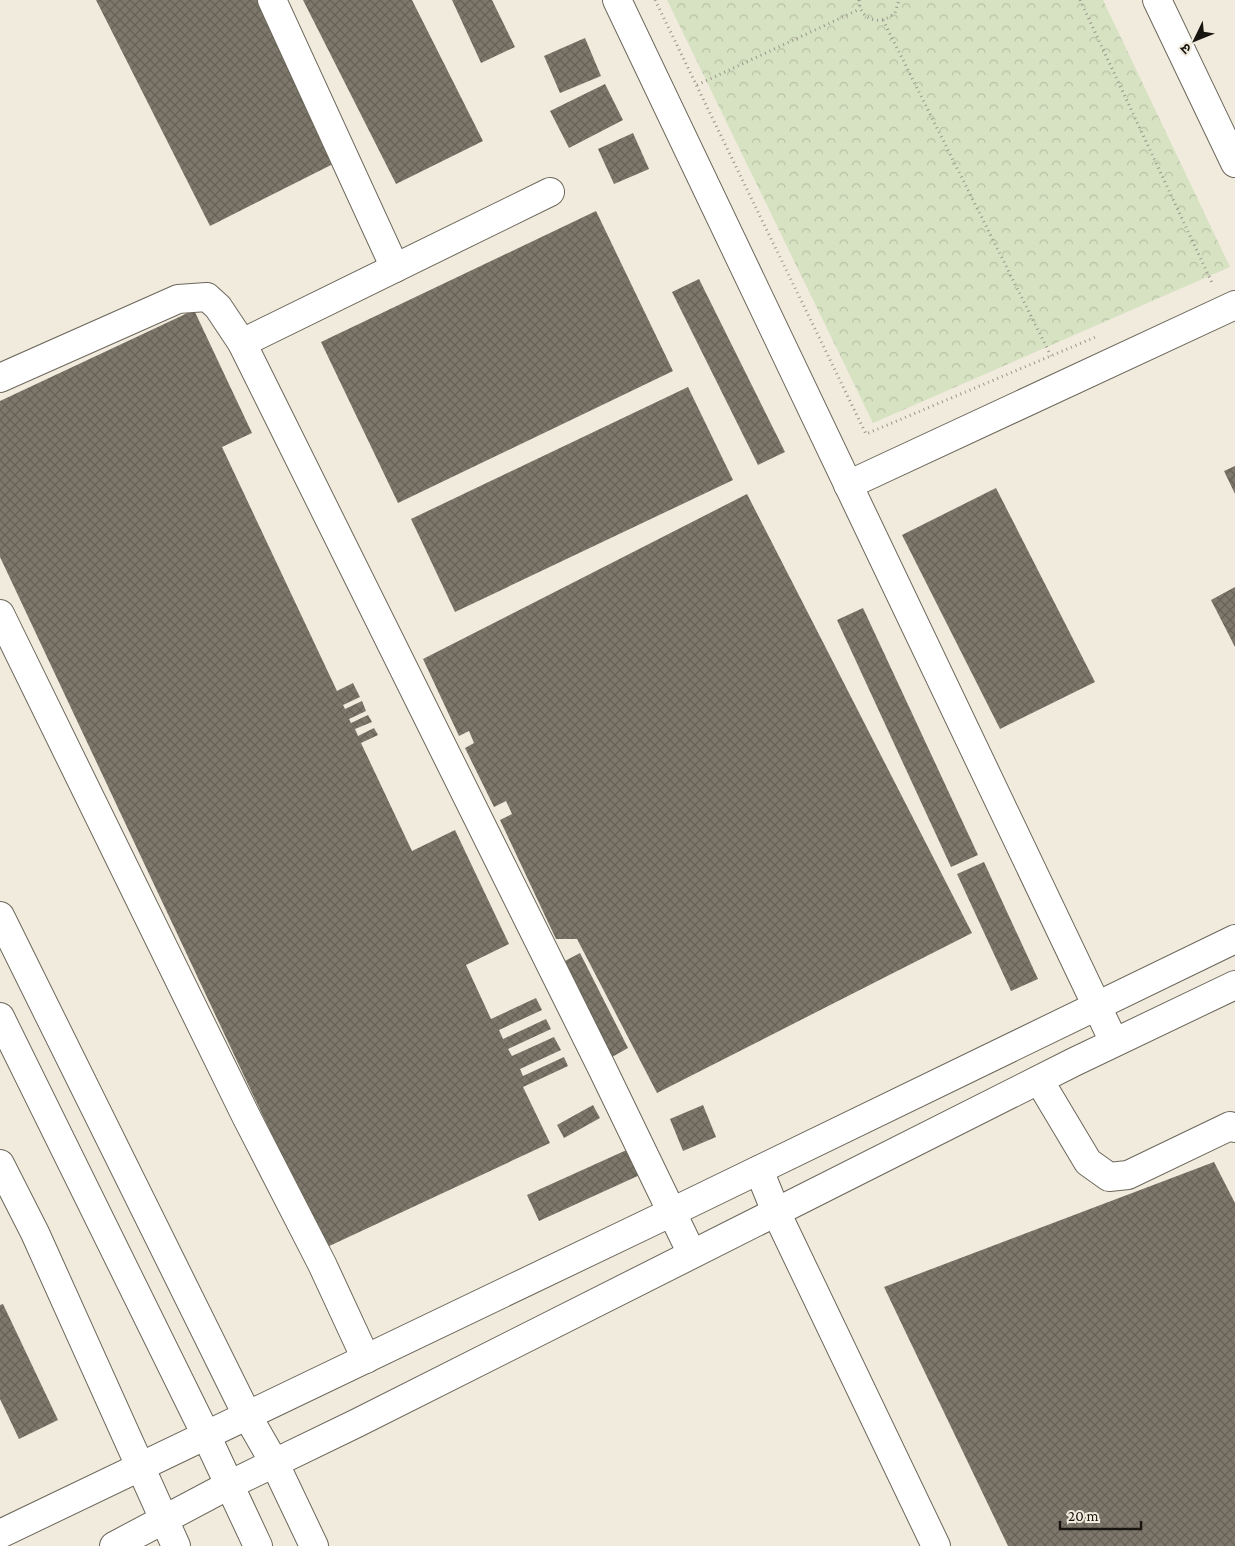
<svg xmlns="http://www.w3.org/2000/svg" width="1235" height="1546" font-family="'Crimson Pro','Noto Sans Devanagari',serif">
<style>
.park{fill:url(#park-crowns)}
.building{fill:url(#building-cross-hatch)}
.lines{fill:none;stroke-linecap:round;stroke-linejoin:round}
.minor-casing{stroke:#6c675b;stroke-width:30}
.path{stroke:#9b968c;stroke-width:3;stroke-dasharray:1 4;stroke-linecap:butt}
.minor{stroke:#fff;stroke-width:28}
</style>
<defs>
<pattern id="park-crowns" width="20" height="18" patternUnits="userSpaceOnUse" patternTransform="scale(1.25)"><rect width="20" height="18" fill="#d7e2c2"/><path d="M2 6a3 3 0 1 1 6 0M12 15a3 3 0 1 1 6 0" fill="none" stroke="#b8c1a6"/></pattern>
<pattern id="building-cross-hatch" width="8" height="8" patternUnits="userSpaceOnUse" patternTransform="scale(1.25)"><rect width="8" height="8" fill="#7e786c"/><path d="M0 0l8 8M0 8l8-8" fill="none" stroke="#666157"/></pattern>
</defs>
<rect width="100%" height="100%" fill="#f1ebdd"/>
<path class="park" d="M667,0H1103L1230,267L873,423Z"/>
<g class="building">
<path d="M96,0H258L339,161L210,226Z"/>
<path d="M303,0H412L483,141L396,184Z"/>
<path d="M452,0H492L515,47L481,63Z"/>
<path d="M585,38L601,76L560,93L544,56Z"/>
<path d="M605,84L623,120L569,148L550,111Z"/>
<path d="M633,133L649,169L614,184L598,149Z"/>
<path d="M596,211L673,371L398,503L321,342Z"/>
<path d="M699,279L785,452L758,465L672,292Z"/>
<path d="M194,310L252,433L222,447L337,691L353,683L360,697L343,705L345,709L362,701L366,711L349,719L351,723L368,715L372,722L355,729L358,736L374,728L378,735L361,743L412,851L455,830L509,944L466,965L491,1019L536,998L542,1010L499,1030L503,1039L546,1019L551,1029L508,1049L512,1056L554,1037L561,1050L520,1069L523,1076L564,1057L568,1066L523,1087L550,1143L325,1248L0,557V401Z"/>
<path d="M688,387L733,480L455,612L411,519Z"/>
<path d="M1235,466V494L1224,471Z"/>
<path d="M996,488L1095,682L1000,729L902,535Z"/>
<path d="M747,494L972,933L657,1093L577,939H556L500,820L512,814L506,801L494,807L465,748L474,743L469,731L459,736L423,659Z"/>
<path d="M1235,587V647L1211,600Z"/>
<path d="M863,608L978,855L951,867L837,620Z"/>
<path d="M984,862L1038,979L1011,991L957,874Z"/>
<path d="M580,953L628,1048L612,1057L563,962Z"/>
<path d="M593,1105L600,1118L564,1138L557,1125Z"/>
<path d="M703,1105L716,1137L683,1151L670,1119Z"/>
<path d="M631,1148L642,1174L539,1221L527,1195Z"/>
<path d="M1214,1162L1235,1203V1546H1008L884,1287Z"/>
<path d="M3,1304L58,1420L19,1439L0,1399V1305Z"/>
</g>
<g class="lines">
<g class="minor-casing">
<g id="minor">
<path d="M272,0L395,268"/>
<path d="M617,0L1114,1042"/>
<path d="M1157,0L1235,163"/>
<path d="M242,343L550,192"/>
<path d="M0,378L178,299L207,297L218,307L242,343L601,1066L692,1254"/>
<path d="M848,485L1235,305"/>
<path d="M0,614L246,1116L322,1264L366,1359"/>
<path d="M0,916L248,1417L275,1464L314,1546"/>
<path d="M0,1017L206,1435L258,1546"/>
<path d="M1039,1080L1088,1162L1109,1177L1128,1175L1230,1126L1235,1128"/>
<path d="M0,1164L35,1233L176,1546"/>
<path d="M759,1170L776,1212L936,1546"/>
<path d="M0,1534L672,1212L1235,939"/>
<path d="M114,1546L229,1485L357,1423L1074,1062L1235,985"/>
</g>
</g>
<g class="path">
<path d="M655,0L866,434L1098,336"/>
<path d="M859,0C860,21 880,26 895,13L899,0"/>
<path d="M1080,0L1213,285"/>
<path d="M883,20L1051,356"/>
<path d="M697,85L860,9"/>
</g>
<use href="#minor" class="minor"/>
</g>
<g transform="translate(1195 40) rotate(227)" stroke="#f1ebdd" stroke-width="4" paint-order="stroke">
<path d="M0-4L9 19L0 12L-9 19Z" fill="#181511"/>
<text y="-8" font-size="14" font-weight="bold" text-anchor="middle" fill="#181511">उ</text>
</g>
<path d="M1060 1521v8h81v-8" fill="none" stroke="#181511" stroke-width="2.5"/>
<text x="1068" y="1521" font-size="15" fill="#181511" stroke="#f1ebdd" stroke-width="4" paint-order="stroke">20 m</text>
</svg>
